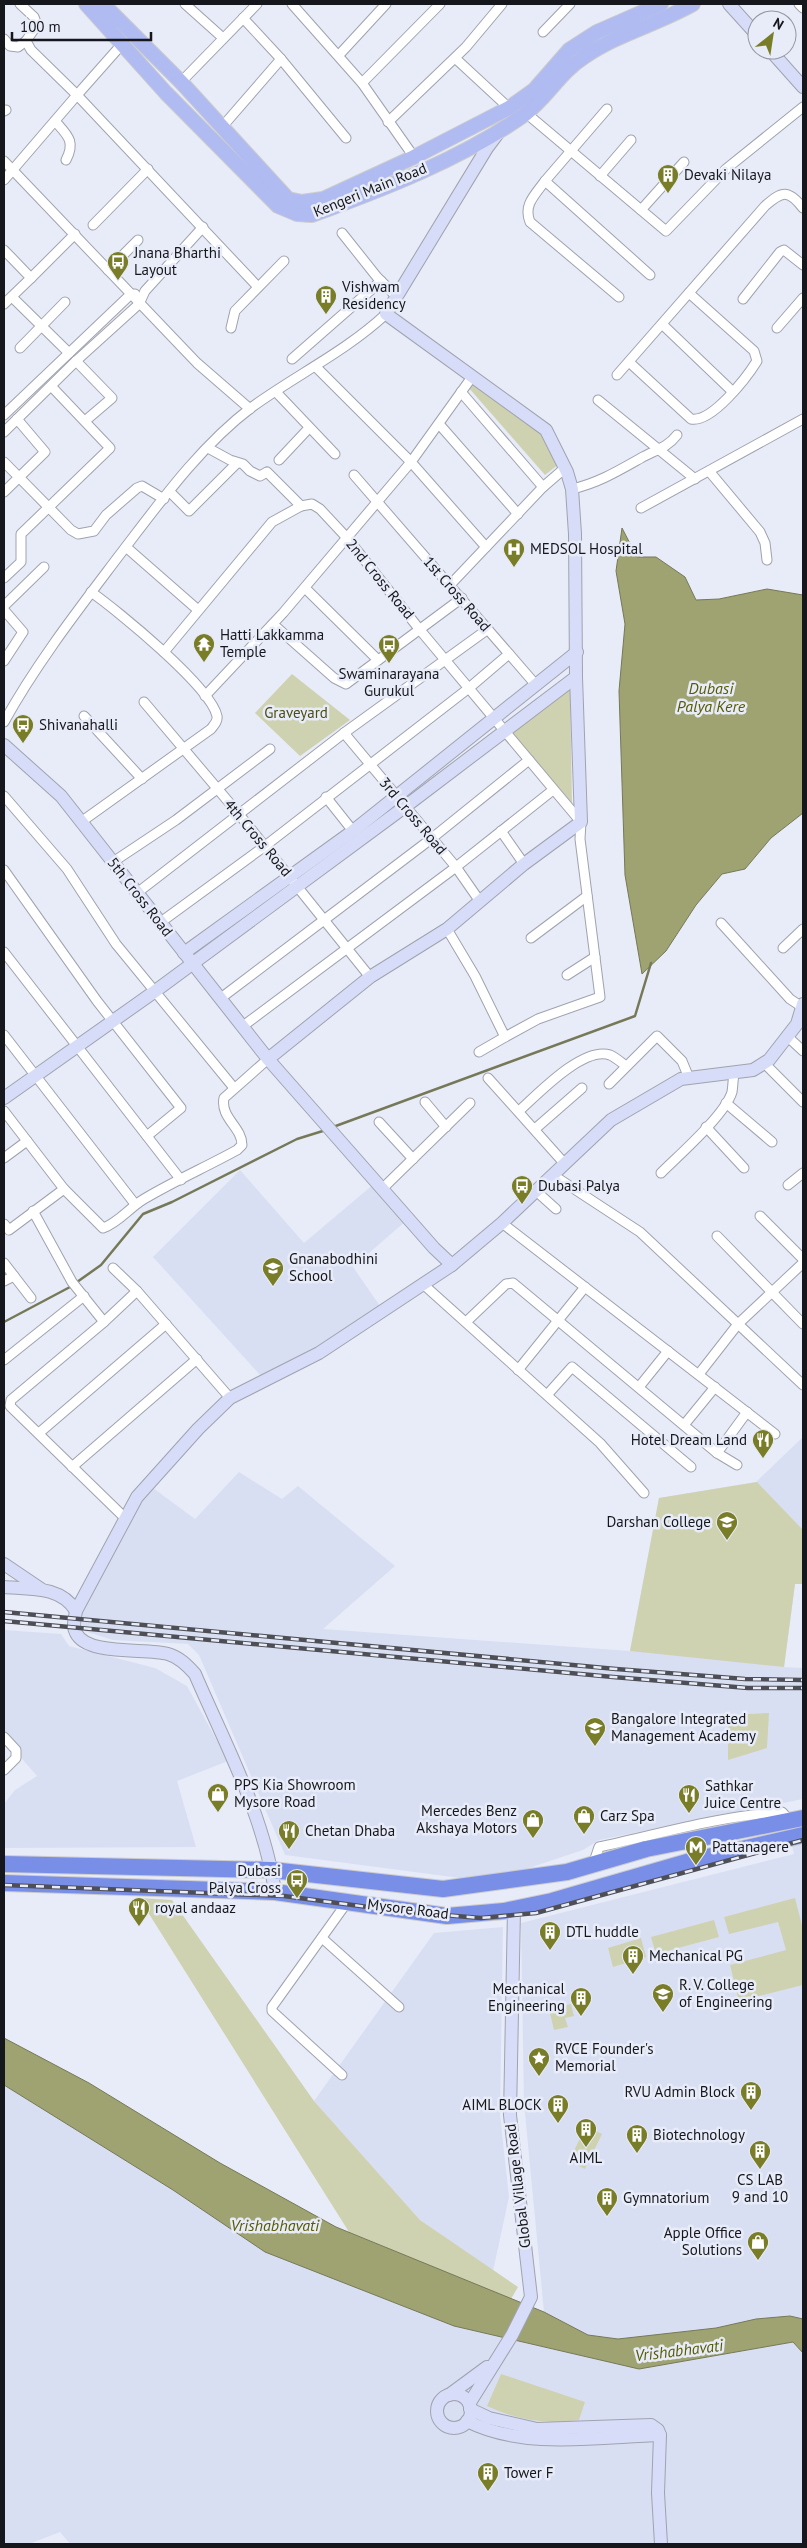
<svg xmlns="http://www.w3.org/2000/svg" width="807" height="2548" font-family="'PT Sans',sans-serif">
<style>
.built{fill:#d9dff2}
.green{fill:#cfd2b0}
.water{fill:#9fa371;stroke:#767958}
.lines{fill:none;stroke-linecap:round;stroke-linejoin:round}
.stream{stroke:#767958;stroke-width:2.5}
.street-casing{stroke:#a0a3ae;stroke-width:11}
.secondary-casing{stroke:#a0a3ae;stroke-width:14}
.primary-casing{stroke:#cccccd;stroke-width:16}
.highway-casing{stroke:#cccccd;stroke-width:18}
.street{stroke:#fff;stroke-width:9}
.secondary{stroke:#d7ddf8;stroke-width:12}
.primary{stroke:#afbbf1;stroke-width:14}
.highway{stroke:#798ee7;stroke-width:16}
.rail-casing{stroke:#4e4f56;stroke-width:4.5}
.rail{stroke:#e8ecf8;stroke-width:2.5;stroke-dasharray:8;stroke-linecap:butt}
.labels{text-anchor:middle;stroke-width:5;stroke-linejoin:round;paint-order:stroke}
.poi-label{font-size:15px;fill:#16171c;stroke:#e8ecf8;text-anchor:start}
.street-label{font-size:15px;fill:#16171c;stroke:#e8ecf8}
.park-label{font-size:15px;fill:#4b4e12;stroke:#e8ecf8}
.water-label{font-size:16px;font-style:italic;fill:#585b02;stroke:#e8ecf8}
</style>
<rect width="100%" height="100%" fill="#e8ecf8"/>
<g class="built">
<path d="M240,1170L304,1243L375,1183L407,1220L353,1267L380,1306L319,1346L261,1376L153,1257Z"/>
<path d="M803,1437V1584H795L784,1667L803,1668V1799L599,1840L583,1850L523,1870L460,1878L285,1855L199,1655L188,1644L113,1640L84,1631L78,1610L149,1485L195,1519L239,1472L282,1499L298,1486L395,1566L323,1629L630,1651L659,1498L756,1482Z"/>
<path d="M4,1630L61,1634L69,1646L155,1668L187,1686L228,1761L177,1781L196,1847L4,1848V1804L15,1790L37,1776L4,1738Z"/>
<path d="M803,1843V2319L790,2316L756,2319L716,2328L618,2339L588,2335L544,2312L524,2103L521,1923L794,1854L792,1846Z"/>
<path d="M503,1927L500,2115L509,2197L493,2271L420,2220L314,2101L434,1933Z"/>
<path d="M4,2085L173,2190L265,2252L454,2326L639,2369L793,2342L803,2353V2544H70L60,2532L29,2544H4Z"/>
</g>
<g class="green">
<path d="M472,380L554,438L559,464L545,475L468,387Z"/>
<path d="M292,674L350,720L300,756L255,713Z"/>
<path d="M570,688L572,803L511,732Z"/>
<path d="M757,1482L803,1530V1584H795L784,1667L630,1651L659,1498Z"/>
<path d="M769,1713L767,1748L728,1760V1715Z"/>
<path d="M139,1898L172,1900L314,2101L420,2220L518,2287L511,2299L349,2232Z"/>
<path d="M795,1898L803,1929V1985L739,2001L730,1965L786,1950L778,1922L729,1934L724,1917Z"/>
<path d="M714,1920L719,1937L656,1954L651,1937Z"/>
<path d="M641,1938L646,1957L613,1967L608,1948Z"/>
<path d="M571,2004L574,2016L565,2018L568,2027L554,2030L549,2009Z"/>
<path d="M586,2126L602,2134L585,2169L569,2161Z"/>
<path d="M501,2374L585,2402L579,2420C547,2425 517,2420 487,2406Z"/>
</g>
<g class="water">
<path d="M622,528L637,557H656L685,577L696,600L719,599L767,589L803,595V813L771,838L745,869L722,874L696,905L666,951L642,974L625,875L619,691L625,624L616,571Z"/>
<path d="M4,2038L89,2083L220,2163L336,2227L544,2312L588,2335L618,2339L716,2328L756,2319L790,2316L803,2319V2353L793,2342L639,2369L454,2326L265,2252L173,2190L4,2085Z"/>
</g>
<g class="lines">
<g class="stream">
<path d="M333,1127L635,1016L651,963"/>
<path d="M4,1322L70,1287L101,1265L143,1214L172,1202L297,1139L326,1130"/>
</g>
<g class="street-casing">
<g id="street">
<path d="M185,4L223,38"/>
<path d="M292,4L362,83L414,157"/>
<path d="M799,4L803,8"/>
<path d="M243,18L281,59L346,138"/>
<path d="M543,32L570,4"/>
<path d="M4,39L10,46L18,47L26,41"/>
<path d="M123,43L77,95L258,287"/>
<path d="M339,55L386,4"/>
<path d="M455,58L509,108"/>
<path d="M181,82L257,4"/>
<path d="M362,83L440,4"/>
<path d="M607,109L545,181L650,275"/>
<path d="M4,111L6,110"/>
<path d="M526,113L666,231L726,169L803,107"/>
<path d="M55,121C67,135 76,141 66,160"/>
<path d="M388,122L466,47L502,4"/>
<path d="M222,127L281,59"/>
<path d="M4,161L197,363L250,409"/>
<path d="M600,176L631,140"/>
<path d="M4,180L77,95L31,50L26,41L37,25L34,17L20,4"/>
<path d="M545,181C535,195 523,205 530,222L619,297"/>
<path d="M641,210L684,162"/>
<path d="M93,225L148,169"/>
<path d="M342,233L377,277L397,297"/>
<path d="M4,250L31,278L4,304"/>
<path d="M108,270L138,240"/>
<path d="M31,278L75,234"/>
<path d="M12,297L69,353"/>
<path d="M743,299L780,252L784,250L803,265"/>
<path d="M663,325L733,392"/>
<path d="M231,328L235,311L284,261"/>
<path d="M777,328L803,298"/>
<path d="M20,348L65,302"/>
<path d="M292,359L381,281"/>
<path d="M76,361L112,398L85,421"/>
<path d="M629,362L691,419C712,423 747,377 757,361L754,351L689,293"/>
<path d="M617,375L765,206C782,191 788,189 803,208"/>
<path d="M472,377L411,462L486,547"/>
<path d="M276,392L335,454"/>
<path d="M461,392L543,487"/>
<path d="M598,400L695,479"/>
<path d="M4,415L130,295L135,294"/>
<path d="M439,424L518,514"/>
<path d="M4,432L76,361L139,304L145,291L203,227"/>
<path d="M208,448L230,460L243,464L250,471L260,476L267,472L301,506"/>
<path d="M279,460L309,428"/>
<path d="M4,462L71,530L78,534L94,531L106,515L137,488L142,486L164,499"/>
<path d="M709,471L760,532L765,543L767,560"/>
<path d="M354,475L536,685"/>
<path d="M572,489C598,483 618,471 641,458C655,450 667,448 677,435"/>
<path d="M4,492L45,452L17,419"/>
<path d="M170,492L189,511L237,463"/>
<path d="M641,508L803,419"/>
<path d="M126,547L198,610"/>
<path d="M4,578L21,562V534L110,448L51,386"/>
<path d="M450,585L543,487L565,468"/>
<path d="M305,588L378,660"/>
<path d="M4,606L44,567"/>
<path d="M4,610L23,632L4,661"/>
<path d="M273,624L334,678L346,684L462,598"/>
<path d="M164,652L272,522L301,506L312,504L320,509L348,539L420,630L581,822L580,839L600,997L538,1019L505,1037L475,976L447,929"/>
<path d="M205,696L283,613L411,462L316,367"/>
<path d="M144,702L238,813L370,977"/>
<path d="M84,716L142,779"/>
<path d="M4,722C36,664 78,610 118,557C158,505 199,447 252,407C296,375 345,352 386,314"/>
<path d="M344,733L456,867L479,900"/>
<path d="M4,796L67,869L116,944L234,1088"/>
<path d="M326,797L353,831"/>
<path d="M81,822L211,729C214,725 218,721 217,716C211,687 117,610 91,592"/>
<path d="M501,831L524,864"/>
<path d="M113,862L176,820L270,749"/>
<path d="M4,870L97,1001L181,1108L147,1136"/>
<path d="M137,893L344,733L488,629"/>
<path d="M161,922L265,846L469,688L509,654"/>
<path d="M721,923L790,999L802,1007"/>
<path d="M531,938L587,896"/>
<path d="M783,948L803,929"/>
<path d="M4,952L181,1180"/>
<path d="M567,975L595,957"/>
<path d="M221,998L431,839L529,760"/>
<path d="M243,1026L456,867L553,790"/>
<path d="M4,1035L135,1204"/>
<path d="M788,1037L803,1051"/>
<path d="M479,1052L505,1037"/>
<path d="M764,1063L803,1102"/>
<path d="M488,1078L564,1163"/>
<path d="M609,1084L657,1036L682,1061L689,1078"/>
<path d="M425,1102L446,1127"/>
<path d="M726,1103L772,1142"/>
<path d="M4,1111L64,1189L103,1228C118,1223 129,1208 144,1199C174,1181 206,1167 237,1150L242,1145C242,1127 220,1118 224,1098L268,1059"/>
<path d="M519,1111C538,1094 583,1046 610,1055C615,1057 622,1063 626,1066"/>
<path d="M379,1122L413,1159"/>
<path d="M706,1127L744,1168"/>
<path d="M535,1129L582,1088"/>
<path d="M4,1158L27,1141"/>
<path d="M661,1173C679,1155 725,1115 732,1092C733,1086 733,1079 734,1073"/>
<path d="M553,1175L640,1232L803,1385"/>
<path d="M788,1185L803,1173"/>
<path d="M382,1189L470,1103"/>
<path d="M536,1191L556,1209"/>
<path d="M33,1211L72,1282L104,1322"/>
<path d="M760,1216L803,1259"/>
<path d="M502,1223L775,1434"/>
<path d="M4,1224L9,1230L64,1189"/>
<path d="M717,1236L803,1324"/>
<path d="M4,1263L14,1276L4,1281"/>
<path d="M113,1268L137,1291"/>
<path d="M14,1276L31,1298"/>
<path d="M424,1285L600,1443L644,1493"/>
<path d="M466,1322L506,1284L513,1283L717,1453L737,1465"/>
<path d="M4,1360L84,1296"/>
<path d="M518,1370L585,1287"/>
<path d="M699,1374L738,1324L803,1263"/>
<path d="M639,1387L668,1351"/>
<path d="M547,1395L572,1367L691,1467"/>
<path d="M684,1425L715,1387"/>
<path d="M39,1433L166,1324"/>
<path d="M717,1453L747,1412"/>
<path d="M72,1467L197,1359"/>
<path d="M125,1518L10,1406L11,1400L104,1322L137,1291L230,1398"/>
<path d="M4,1737L16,1750V1758L4,1770"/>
<path d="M593,1865L599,1847C659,1834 720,1816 782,1812L790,1821"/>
<path d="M322,1938L399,2007"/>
<path d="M342,2075L272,2011V2007L348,1901"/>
</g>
</g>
<g class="secondary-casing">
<g id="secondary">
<path d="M729,4L757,35"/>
<path d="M770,50L803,87"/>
<path d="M4,745L61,796L268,1059"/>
<path d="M184,953L353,831L577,652"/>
<path d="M4,1098L154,992L410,803L576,677"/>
<path d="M452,1265L434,1248L268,1059L370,977L447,929L524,864L581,822L576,677L575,534L572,489L567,472L546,430L386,314L487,148L499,132"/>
<path d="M4,1564L41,1589"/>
<path d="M4,1587C30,1589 61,1586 76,1611"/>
<path d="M275,1892C264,1815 225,1744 195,1674C187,1665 179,1657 168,1654C146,1648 87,1656 76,1633C72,1626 75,1618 76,1611L137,1497L198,1429L230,1398L319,1353L452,1265L502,1223L611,1120L681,1079L753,1070L769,1060L797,1024L803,1004"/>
<circle cx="454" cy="2411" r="17"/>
<path d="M449,2395L487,2367"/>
<path d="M469,2404L512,2335L531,2297L510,2115L514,1909"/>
<path d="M470,2409L489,2418L537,2429L651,2425L658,2430L660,2435L658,2493L661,2544"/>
<path d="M467,2421C524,2450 598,2437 660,2435"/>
</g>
</g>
<g class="primary-casing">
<g id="primary">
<path d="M86,4L166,93L278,206L297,214L312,215C384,189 461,159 524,115C547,98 560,72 584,57C617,34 658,24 693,4"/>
<path d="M103,4L181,82L288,199L302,202L323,199L414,157L509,108L534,90L569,50L597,32L661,4"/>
</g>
</g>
<g class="highway-casing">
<g id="highway">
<path d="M4,1864L272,1870L443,1889L567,1872L646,1849L803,1818"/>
<path d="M4,1883L275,1892L447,1916L504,1911L552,1901L694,1860L803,1835"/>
</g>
</g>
<use href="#street" class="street"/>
<use href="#secondary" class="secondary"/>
<use href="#primary" class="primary"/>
<use href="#highway" class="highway"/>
<g class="rail-casing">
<g id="rail">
<path d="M4,1612L616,1669L745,1679L803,1680"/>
<path d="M4,1621L613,1677L748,1688H803"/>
<path d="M4,1885L284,1896L406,1912L481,1918L536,1913L803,1840"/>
</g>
</g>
<use href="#rail" class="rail"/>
</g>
<defs>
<g id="building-pin" transform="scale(1.125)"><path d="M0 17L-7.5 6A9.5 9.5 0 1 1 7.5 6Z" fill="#797d27" stroke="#e8ecf8"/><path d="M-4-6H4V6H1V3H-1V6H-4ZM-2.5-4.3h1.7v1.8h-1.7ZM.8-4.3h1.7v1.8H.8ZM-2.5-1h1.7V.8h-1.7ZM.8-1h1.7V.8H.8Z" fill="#fff"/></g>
<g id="bus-pin" transform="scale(1.125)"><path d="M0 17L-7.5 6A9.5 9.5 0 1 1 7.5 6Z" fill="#797d27" stroke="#e8ecf8"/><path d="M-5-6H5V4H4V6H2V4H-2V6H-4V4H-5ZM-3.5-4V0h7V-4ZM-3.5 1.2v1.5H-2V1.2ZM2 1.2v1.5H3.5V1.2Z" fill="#fff"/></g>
<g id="hospital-pin" transform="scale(1.125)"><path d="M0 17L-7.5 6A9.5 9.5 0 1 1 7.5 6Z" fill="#797d27" stroke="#e8ecf8"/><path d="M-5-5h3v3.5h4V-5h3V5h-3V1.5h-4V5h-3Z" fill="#fff"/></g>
<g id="temple-pin" transform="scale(1.125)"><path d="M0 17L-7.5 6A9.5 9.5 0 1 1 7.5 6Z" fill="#797d27" stroke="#e8ecf8"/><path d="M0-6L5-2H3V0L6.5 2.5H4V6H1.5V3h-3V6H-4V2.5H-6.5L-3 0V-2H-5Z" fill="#fff"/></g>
<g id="school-pin" transform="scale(1.125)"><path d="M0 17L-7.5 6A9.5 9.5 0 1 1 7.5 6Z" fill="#797d27" stroke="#e8ecf8"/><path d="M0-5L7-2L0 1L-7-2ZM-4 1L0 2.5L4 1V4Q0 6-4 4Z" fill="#fff"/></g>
<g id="restaurant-pin" transform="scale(1.125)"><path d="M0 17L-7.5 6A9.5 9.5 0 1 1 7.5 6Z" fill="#797d27" stroke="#e8ecf8"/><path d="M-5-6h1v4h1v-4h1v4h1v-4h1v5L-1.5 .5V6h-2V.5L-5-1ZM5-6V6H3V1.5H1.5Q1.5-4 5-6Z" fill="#fff"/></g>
<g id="university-pin" transform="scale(1.125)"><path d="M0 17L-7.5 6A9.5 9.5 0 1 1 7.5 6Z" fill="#797d27" stroke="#e8ecf8"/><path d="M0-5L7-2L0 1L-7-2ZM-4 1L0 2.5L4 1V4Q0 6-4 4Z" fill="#fff"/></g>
<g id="shop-pin" transform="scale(1.125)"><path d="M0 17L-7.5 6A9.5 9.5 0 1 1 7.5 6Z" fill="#797d27" stroke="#e8ecf8"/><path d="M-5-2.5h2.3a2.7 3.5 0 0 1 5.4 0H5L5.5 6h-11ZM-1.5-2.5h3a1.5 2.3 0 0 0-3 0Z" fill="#fff"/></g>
<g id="metro-pin" transform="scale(1.125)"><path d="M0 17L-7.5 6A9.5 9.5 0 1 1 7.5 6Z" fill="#797d27" stroke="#e8ecf8"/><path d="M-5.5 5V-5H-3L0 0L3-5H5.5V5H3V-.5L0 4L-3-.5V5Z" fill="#fff"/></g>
<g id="sight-pin" transform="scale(1.125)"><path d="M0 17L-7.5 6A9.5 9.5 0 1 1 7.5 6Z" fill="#797d27" stroke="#e8ecf8"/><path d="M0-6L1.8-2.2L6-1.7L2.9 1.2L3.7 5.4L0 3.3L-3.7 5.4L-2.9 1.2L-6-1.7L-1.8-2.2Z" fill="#fff"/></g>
</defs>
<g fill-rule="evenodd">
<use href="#building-pin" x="668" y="175"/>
<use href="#bus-pin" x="118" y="262"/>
<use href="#building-pin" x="326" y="296"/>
<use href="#hospital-pin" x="514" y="549"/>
<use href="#temple-pin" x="204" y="644"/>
<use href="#bus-pin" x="389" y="645"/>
<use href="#bus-pin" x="23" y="725"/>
<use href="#bus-pin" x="522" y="1186"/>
<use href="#school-pin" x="273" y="1268"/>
<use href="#restaurant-pin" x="763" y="1440"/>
<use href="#university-pin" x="727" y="1522"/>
<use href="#university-pin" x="595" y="1728"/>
<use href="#shop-pin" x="218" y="1794"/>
<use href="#restaurant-pin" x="689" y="1795"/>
<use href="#shop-pin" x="584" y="1816"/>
<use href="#shop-pin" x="533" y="1820"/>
<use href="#restaurant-pin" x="289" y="1831"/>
<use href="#metro-pin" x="696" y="1847"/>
<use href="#bus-pin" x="297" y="1880"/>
<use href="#restaurant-pin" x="139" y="1908"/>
<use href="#building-pin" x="550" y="1932"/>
<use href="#building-pin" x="633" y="1956"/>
<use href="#university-pin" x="663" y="1994"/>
<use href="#building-pin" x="581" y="1998"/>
<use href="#sight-pin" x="539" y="2058"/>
<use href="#building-pin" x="751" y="2092"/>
<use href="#building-pin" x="558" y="2105"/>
<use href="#building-pin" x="586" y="2129"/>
<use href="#building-pin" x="637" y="2135"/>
<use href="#building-pin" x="760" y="2151"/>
<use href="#building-pin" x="607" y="2198"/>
<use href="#shop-pin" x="758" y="2242"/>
<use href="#building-pin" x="488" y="2473"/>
</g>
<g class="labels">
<g class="poi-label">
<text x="684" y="180">Devaki Nilaya</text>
<text x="134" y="258">Jnana Bharthi<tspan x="134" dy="17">Layout</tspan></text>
<text x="342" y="292">Vishwam<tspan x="342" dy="17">Residency</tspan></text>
<text x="530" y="554">MEDSOL Hospital</text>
<text x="220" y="640">Hatti Lakkamma<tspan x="220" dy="17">Temple</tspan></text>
<text x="389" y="679" text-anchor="middle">Swaminarayana<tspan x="389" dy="17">Gurukul</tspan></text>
<text x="39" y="730">Shivanahalli</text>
<text x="538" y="1191">Dubasi Palya</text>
<text x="289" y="1264">Gnanabodhini<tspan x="289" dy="17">School</tspan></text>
<text x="747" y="1445" text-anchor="end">Hotel Dream Land</text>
<text x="711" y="1527" text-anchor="end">Darshan College</text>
<text x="611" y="1724">Bangalore Integrated<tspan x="611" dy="17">Management Academy</tspan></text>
<text x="234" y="1790">PPS Kia Showroom<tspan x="234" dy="17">Mysore Road</tspan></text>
<text x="705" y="1791">Sathkar<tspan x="705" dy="17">Juice Centre</tspan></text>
<text x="517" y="1816" text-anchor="end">Mercedes Benz<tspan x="517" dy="17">Akshaya Motors</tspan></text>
<text x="600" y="1821">Carz Spa</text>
<text x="305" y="1836">Chetan Dhaba</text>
<text x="712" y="1852">Pattanagere</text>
<text x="281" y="1876" text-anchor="end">Dubasi<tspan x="281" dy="17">Palya Cross</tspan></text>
<text x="155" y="1913">royal andaaz</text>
<text x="566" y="1937">DTL huddle</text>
<text x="649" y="1961">Mechanical PG</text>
<text x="679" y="1990">R. V. College<tspan x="679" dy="17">of Engineering</tspan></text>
<text x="565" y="1994" text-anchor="end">Mechanical<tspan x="565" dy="17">Engineering</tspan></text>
<text x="555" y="2054">RVCE Founder's<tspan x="555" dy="17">Memorial</tspan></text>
<text x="735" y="2097" text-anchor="end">RVU Admin Block</text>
<text x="542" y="2110" text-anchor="end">AIML BLOCK</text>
<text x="653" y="2140">Biotechnology</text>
<text x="586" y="2163" text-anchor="middle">AIML</text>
<text x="760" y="2185" text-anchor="middle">CS LAB<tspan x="760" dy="17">9 and 10</tspan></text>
<text x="623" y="2203">Gymnatorium</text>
<text x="742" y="2238" text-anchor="end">Apple Office<tspan x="742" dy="17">Solutions</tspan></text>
<text x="504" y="2478">Tower F</text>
</g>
<g class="street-label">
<text transform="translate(370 190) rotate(-22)" y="5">Kengeri Main Road</text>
<text transform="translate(380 579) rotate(51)" y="5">2nd Cross Road</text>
<text transform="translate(457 594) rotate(49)" y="5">1st Cross Road</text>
<text transform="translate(413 816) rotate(50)" y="5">3rd Cross Road</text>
<text transform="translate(258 838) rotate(50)" y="5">4th Cross Road</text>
<text transform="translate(140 897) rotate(52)" y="5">5th Cross Road</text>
<text transform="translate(408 1909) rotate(7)" y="5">Mysore Road</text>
<text transform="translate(518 2186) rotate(-97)" y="5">Global Village Road</text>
</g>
<g class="park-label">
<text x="296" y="718">Graveyard</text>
</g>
<g class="water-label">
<text x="711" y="694">Dubasi<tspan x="711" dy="18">Palya Kere</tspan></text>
<text x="275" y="2231">Vrishabhavati</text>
<text transform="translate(679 2350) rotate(-7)" y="6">Vrishabhavati</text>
</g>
</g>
<rect width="807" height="2548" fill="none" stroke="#16171c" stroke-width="10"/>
<g transform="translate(772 35) rotate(30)"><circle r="24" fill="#e8ecf8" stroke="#9497a0"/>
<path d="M0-4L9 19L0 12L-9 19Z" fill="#797d27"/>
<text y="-8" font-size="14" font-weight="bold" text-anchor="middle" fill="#16171c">N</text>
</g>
<path d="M12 32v8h139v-8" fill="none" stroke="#16171c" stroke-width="2.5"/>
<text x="20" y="32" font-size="15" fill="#16171c" stroke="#e8ecf8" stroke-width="4" paint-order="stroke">100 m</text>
</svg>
